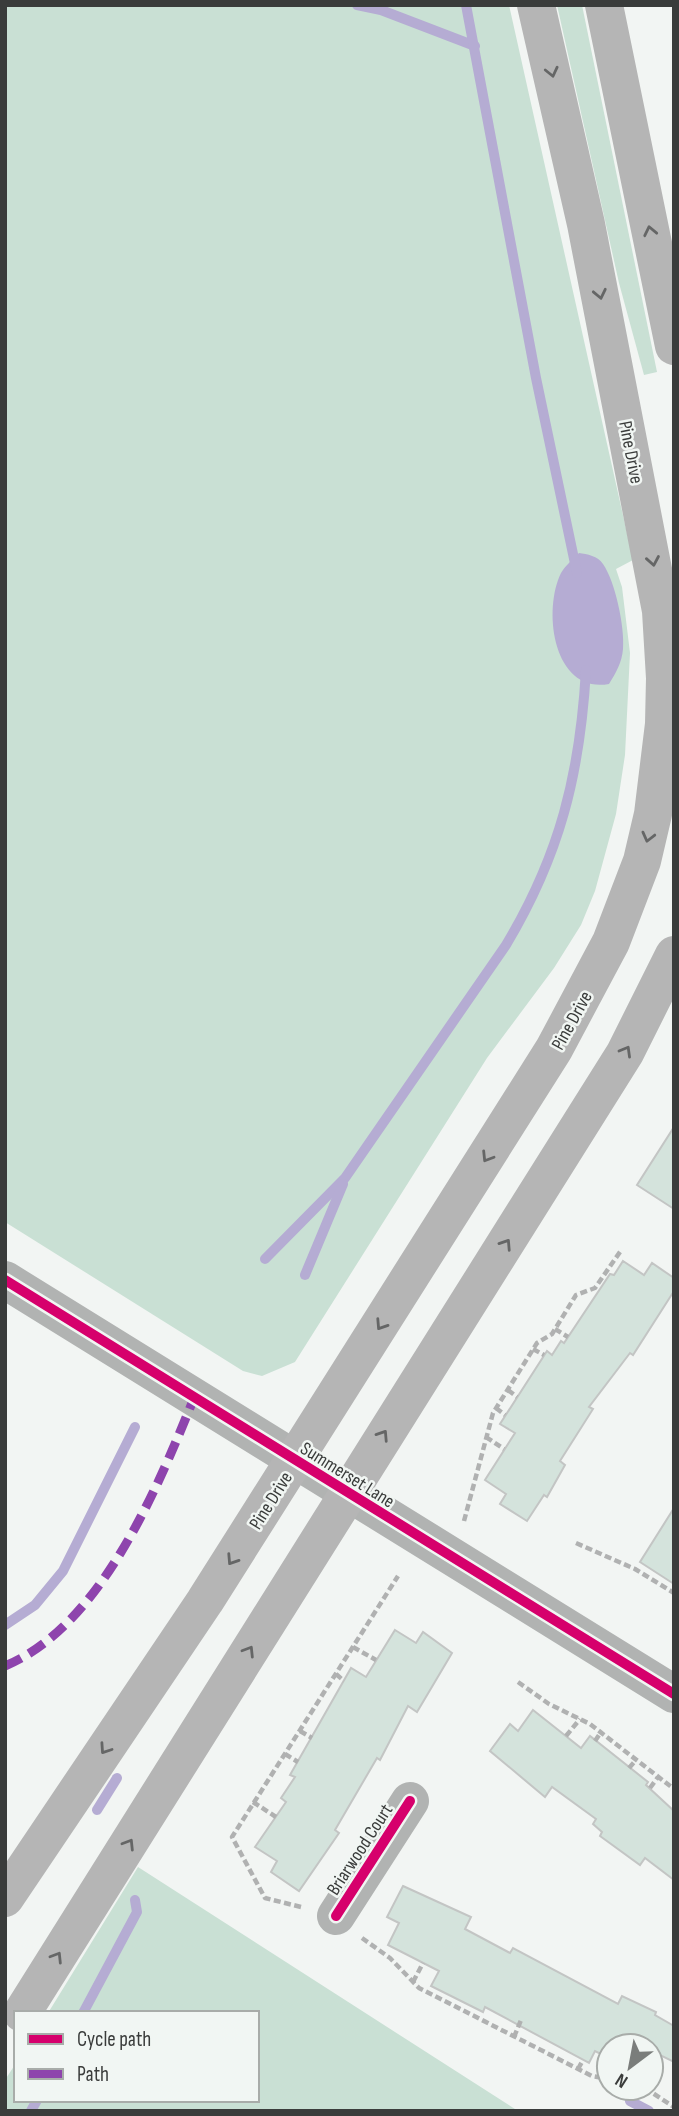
<svg xmlns="http://www.w3.org/2000/svg" width="679" height="2116" font-family="'Sofia Sans Condensed',sans-serif">
<style>
.green{fill:#c9e0d4}
.water{fill:#b5acd3}
.lines{fill:none;stroke-linecap:round;stroke-linejoin:round}
.stream{stroke:#b5acd3;stroke-width:10}
.building{fill:#d4e3dc;stroke:#c3c5c4;stroke-width:2}
.path{stroke:#b0b1b1;stroke-width:4.5;stroke-dasharray:7 3.5;stroke-linecap:butt}
.street{stroke:#b1b3b2;stroke-width:38}
.primary{stroke:#b5b5b5;stroke-width:38}
.quiet{stroke:#8e44ad;stroke-width:9;stroke-dasharray:18 9;stroke-linecap:butt}
.cycleway-casing{stroke:#f1f6f3;stroke-width:15}
.cycleway{stroke:#d6006c;stroke-width:10}
.oneway{stroke:#656666}
.labels{text-anchor:middle;stroke-width:5;stroke-linejoin:round;paint-order:stroke}
.street-label{font-size:19px;fill:#3a3c3b;stroke:#f1f6f3}
</style>
<rect width="100%" height="100%" fill="#f2f5f3"/>
<g class="green">
<path d="M5,5H509L633,560L616,569L622,587L630,653L625,755L616,814L595,891L581,925L554,968L487,1058L295,1362L262,1376L243,1371L5,1222Z"/>
<path d="M557,5H582L657,372L644,375L619,283Z"/>
<path d="M138,1867L518,2111H5V2080L16,2063V2100H257V2013H48Z"/>
</g>
<path class="water" d="M579,553C587,554 598,556 603,564C615,581 625,627 623,649C622,662 616,673 609,684C554,694 542,612 561,573C565,566 573,559 579,553Z"/>
<g class="lines">
<g class="stream">
<path d="M357,5L381,10L475,46"/>
<path d="M466,5L536,378L577,573"/>
<path d="M265,1259L345,1178L506,945C560,855 580,774 586,670"/>
<path d="M305,1275L343,1184"/>
<path d="M5,1625L35,1605L63,1571L135,1427"/>
<path d="M97,1810L117,1778"/>
<path d="M83,2013L137,1912L135,1900"/>
<path d="M630,2101L649,2111"/>
<path d="M31,2111L37,2100"/>
</g>
</g>
<g class="building">
<path d="M674,1127V1209L637,1185Z"/>
<path d="M623,1261L644,1275L652,1263L674,1278V1291L633,1355L630,1353L589,1407L593,1409L560,1461L565,1465L547,1497L544,1495L527,1521L500,1504L506,1494L485,1480L515,1433L500,1424L547,1351L552,1355L561,1341L564,1343L610,1274L614,1275Z"/>
<path d="M674,1508V1584L640,1562Z"/>
<path d="M395,1630L416,1643L423,1632L452,1653L417,1712L408,1706L380,1760L377,1758L335,1830L339,1833L299,1891L271,1872L277,1861L255,1847L286,1802L281,1798L295,1777L290,1775L351,1668L366,1677Z"/>
<path d="M533,1710L581,1748L590,1736L648,1782L646,1785L674,1811V1880L645,1858L640,1865L600,1836L602,1832L593,1824L596,1819L552,1787L545,1797L490,1751L510,1724L518,1731Z"/>
<path d="M403,1886L471,1917L465,1929L510,1953L513,1948L618,2004L622,1996L656,2012L655,2015L674,2026V2062L656,2053L651,2062V2046H609V2058L595,2051L589,2063L485,2007L483,2012L431,1986L439,1971L388,1945L399,1923L387,1917Z"/>
</g>
<g class="lines">
<g class="path">
<path d="M555,1329L568,1337"/>
<path d="M533,1349L544,1355"/>
<path d="M508,1390L517,1397"/>
<path d="M496,1408L505,1415"/>
<path d="M486,1437L504,1449"/>
<path d="M464,1521L493,1413L537,1343L552,1334L576,1295L595,1288L622,1249"/>
<path d="M576,1543L635,1569L674,1593"/>
<path d="M353,1647L376,1660"/>
<path d="M336,1674L344,1681"/>
<path d="M518,1682L549,1704L590,1724L674,1789"/>
<path d="M300,1731L312,1738"/>
<path d="M566,1736L580,1719"/>
<path d="M595,1741L601,1732"/>
<path d="M285,1754L298,1762"/>
<path d="M629,1768L636,1760"/>
<path d="M650,1788L658,1777"/>
<path d="M253,1802L276,1817"/>
<path d="M301,1907L265,1898L232,1837L398,1576"/>
<path d="M362,1938L390,1958L419,1988L592,2076L609,2079"/>
<path d="M413,1982L423,1963"/>
<path d="M514,2037L521,2020"/>
<path d="M578,2069L583,2060"/>
<path d="M601,2077L609,2065"/>
<path d="M645,2088L674,2107"/>
</g>
<g class="street">
<path d="M5,1280L674,1694"/>
<path d="M336,1916L410,1801"/>
</g>
<g class="primary">
<path d="M604,5L674,346"/>
<path d="M5,1898L205,1601L554,1049L611,942L642,861L653,814L664,724L665,678L661,611L586,224L536,5"/>
<path d="M22,2013L625,1053L674,955"/>
</g>
<path class="quiet" d="M5,1666C101,1626 157,1489 194,1398"/>
<g class="cycleway-casing">
<g id="cycleway">
<path d="M5,1280L674,1694"/>
<path d="M336,1916L410,1801"/>
</g>
</g>
<use href="#cycleway" class="cycleway"/>
</g>
<defs><path id="oneway-chevron" d="M-2-3.5L2.5 0L-2 3.5" fill="none" stroke-width="1.6" stroke-linecap="round" stroke-linejoin="round" transform="scale(1.75)"/></defs>
<g class="oneway">
<use href="#oneway-chevron" transform="translate(552 72) rotate(77)"/>
<use href="#oneway-chevron" transform="translate(650 231) rotate(-102)"/>
<use href="#oneway-chevron" transform="translate(600 294) rotate(78)"/>
<use href="#oneway-chevron" transform="translate(653 561) rotate(80)"/>
<use href="#oneway-chevron" transform="translate(648 837) rotate(104)"/>
<use href="#oneway-chevron" transform="translate(626 1051) rotate(-60)"/>
<use href="#oneway-chevron" transform="translate(487 1157) rotate(122)"/>
<use href="#oneway-chevron" transform="translate(506 1244) rotate(-57)"/>
<use href="#oneway-chevron" transform="translate(381 1325) rotate(123)"/>
<use href="#oneway-chevron" transform="translate(383 1435) rotate(-57)"/>
<use href="#oneway-chevron" transform="translate(232 1560) rotate(123)"/>
<use href="#oneway-chevron" transform="translate(249 1651) rotate(-58)"/>
<use href="#oneway-chevron" transform="translate(105 1749) rotate(124)"/>
<use href="#oneway-chevron" transform="translate(129 1844) rotate(-58)"/>
<use href="#oneway-chevron" transform="translate(57 1957) rotate(-58)"/>
</g>
<g class="labels">
<g class="street-label">
<text transform="translate(632 452) rotate(79)" y="7">Pine Drive</text>
<text transform="translate(571 1020) rotate(-61)" y="7">Pine Drive</text>
<text transform="translate(348 1474) rotate(32)" y="7">Summerset Lane</text>
<text transform="translate(270 1500) rotate(-58)" y="7">Pine Drive</text>
<text transform="translate(359 1849) rotate(-57)" y="7">Briarwood Court</text>
</g>
</g>
<rect width="679" height="2116" fill="none" stroke="#3a3c3b" stroke-width="14"/>
<rect x="14" y="2011" width="245" height="91" fill="#f1f6f3" stroke="#a8aca9" stroke-width="2"/>
<rect x="28" y="2034" width="35" height="10" fill="#d6006c" stroke="#a8aca9" stroke-width="2"/>
<text x="77" y="2046" font-size="21" fill="#3a3c3b">Cycle path</text>
<rect x="28" y="2069" width="35" height="10" fill="#8e44ad" stroke="#a8aca9" stroke-width="2"/>
<text x="77" y="2081" font-size="21" fill="#3a3c3b">Path</text>
<g transform="translate(630 2067) rotate(212)"><circle r="33" fill="#f1f6f3" stroke="#a8aca9" stroke-width="2"/>
<path d="M0-5L12 26L0 18L-12 26Z" fill="#7a7d7b"/>
<text y="-10" font-size="19" font-weight="bold" text-anchor="middle" fill="#3a3c3b">N</text>
</g>
</svg>
